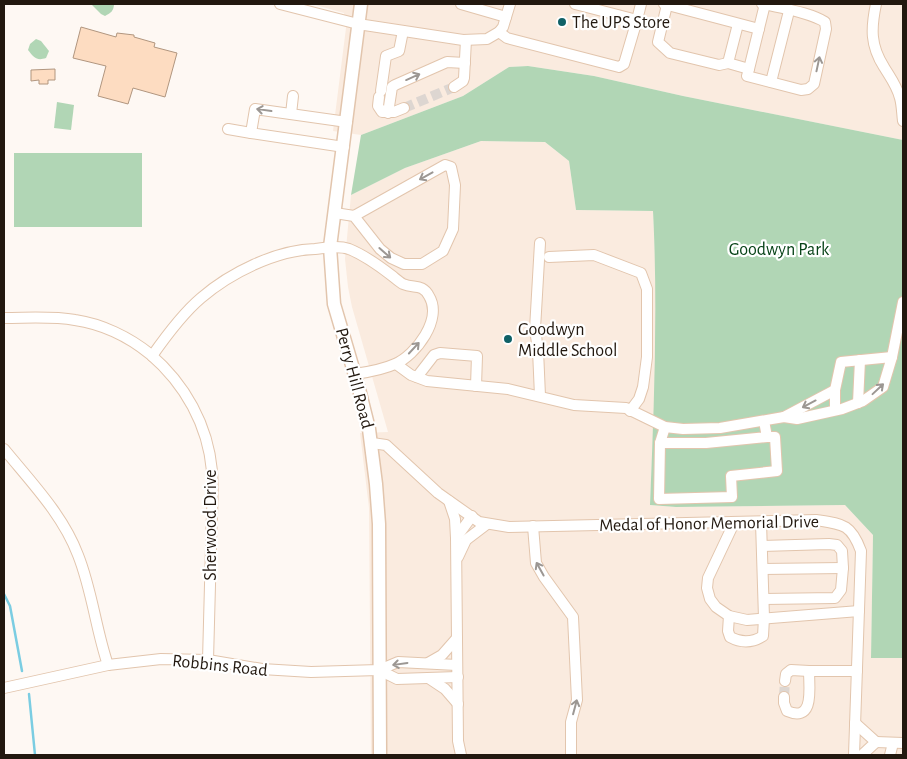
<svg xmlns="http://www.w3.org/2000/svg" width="907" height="759" font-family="'Alegreya Sans',sans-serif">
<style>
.built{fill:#faebdf}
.green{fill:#b1d6b5}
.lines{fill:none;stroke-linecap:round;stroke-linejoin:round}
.stream{stroke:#7bcde2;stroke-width:2.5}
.building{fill:#fddcc1;stroke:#b1967f}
.minor-tunnel{stroke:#ddd6d1;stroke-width:10;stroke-dasharray:10 5;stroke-linecap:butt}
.minor-casing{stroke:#e2c5ad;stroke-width:12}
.major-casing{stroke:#e2c5ad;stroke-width:15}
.minor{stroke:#fff;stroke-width:10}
.major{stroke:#fff;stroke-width:12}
.oneway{stroke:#9c9793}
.poi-dot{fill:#106167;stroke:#fff;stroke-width:2}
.labels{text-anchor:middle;stroke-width:4.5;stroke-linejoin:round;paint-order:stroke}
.poi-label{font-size:18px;fill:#22180f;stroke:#fff;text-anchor:start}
.park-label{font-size:18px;fill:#084318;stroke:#fff}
.street-label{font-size:18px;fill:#22180f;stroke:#fff}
</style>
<rect width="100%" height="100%" fill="#fef8f3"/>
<g class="built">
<path d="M312,4H903V140L683,96L594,76L528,66L509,67L463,96L361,135L333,131L346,28L344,13Z"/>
<path d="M481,141L545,142L569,161L576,210L653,211L656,278V371L650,505L676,507L845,505L873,535L871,658H903V755H371L369,508L360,433L388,432L352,307L348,287L345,259L351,195L405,168Z"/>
</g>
<g class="green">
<path d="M91,4H114C114,10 111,13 105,16L101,14Z"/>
<path d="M36,39L41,41L49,51L46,58C37,61 34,58 28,50L30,44Z"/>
<path d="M528,66L594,76L683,96L903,140V658H871L873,535L845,505L676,507L650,505C654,407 658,309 653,211L576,210L569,161L545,142L481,141L405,168L351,195L361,135L463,96L509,67Z"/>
<path d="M57,102L74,105L71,130L54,128Z"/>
<rect x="14" y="153" width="128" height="74"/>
</g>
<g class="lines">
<g class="stream">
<path d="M4,594L10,606L22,671"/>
<path d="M29,694L35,755"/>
</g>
</g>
<g class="building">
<path d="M81,27L116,37L117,33L134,35V37L155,43L154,47L177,53L165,97L133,88L128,104L98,96L106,66L73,58Z"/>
<path d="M55,69V80H48V84H39V80L31,81V70Z"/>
</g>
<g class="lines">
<g class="minor-tunnel">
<path d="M404,108L454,87"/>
<path d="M784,697L785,681"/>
</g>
<g class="minor-casing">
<g id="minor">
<path d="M280,4L358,24L463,40L487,39L499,32L503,27L510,4"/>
<path d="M461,4L506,17"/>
<path d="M664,4L759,29"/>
<path d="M762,4H765C784,9 808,12 825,22L826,29L814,84L808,89L801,90L747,76L749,69L765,4"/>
<path d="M876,4C871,28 870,45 884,67C890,77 897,86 900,98C902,105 902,113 903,121"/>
<path d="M667,5L658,42L670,53L719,65L728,63L749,69"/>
<path d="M637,20L641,4"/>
<path d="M499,32L507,38L619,67L624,64L637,20L575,4"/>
<path d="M728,63L738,24"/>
<path d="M771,82L789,11"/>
<path d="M454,87L463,81L464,78L466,40"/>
<path d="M381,91L386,56L399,51L403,31"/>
<path d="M379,97L378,106L382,112H394L404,108"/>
<path d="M388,113L392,87L395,85L447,62L465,63"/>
<path d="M291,114L293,96"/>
<path d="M228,129L251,133"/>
<path d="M344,147L251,133L255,109L347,122"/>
<path d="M335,213L354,216L445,165L451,167L455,185L453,229L443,251L422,264H404L391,258L380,249L354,216"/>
<path d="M540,243L535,329L538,350L540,396"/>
<path d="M549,257L594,255L641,273L647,289V357L643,387L639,399L630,411"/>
<path d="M4,318C28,318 52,316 75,320C102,324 129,337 150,354C185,384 208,425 212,471C214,496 211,522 211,547C210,585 209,623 208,660"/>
<path d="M152,356C166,336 182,314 201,298C230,273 276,250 315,249C325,248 338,245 349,249C364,255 378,265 391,275C395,278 399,282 403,284C414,289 422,283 429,296C443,319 416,355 395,364C382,370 368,372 355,374"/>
<path d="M892,357L903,302"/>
<path d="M396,364L411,375L427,381L508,389L574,405L626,408L665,427L683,429L720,428L784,417L797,419L842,409L863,401L883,387L892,357L841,362L835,390V410"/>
<path d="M417,377L434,355L440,353L477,356L476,386"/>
<path d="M858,403L860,360"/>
<path d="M784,417L835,390"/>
<path d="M665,427L660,443L659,499L732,497L731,476L777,471L775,437H767"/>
<path d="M372,443L386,445L438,493L479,522L509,527L816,520C843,524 851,524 861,551L854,755"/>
<path d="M660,443H706L767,437L764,421"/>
<path d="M4,449C31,482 63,515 78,555C92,590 96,630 108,665"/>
<path d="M449,501L455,519L456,538"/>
<path d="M734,523L708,578L707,588L710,599L716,607L729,616L747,620L859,611"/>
<path d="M533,526L536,563L544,577L573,617L577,700L571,722V755"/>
<path d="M762,546L829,544L837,545L842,551L843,568L841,590L835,598L764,599"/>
<path d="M458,557L466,540L487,524"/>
<path d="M763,569L843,568"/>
<path d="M729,616L728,631L730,637C741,643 752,643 763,636L764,618L761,522"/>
<path d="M428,663L442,655L457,638"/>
<path d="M379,670L397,679L458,677"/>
<path d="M809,671H857"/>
<path d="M430,679L445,689L458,704"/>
<path d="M4,688L108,665L161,659L208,660L262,669L311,672L379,670L398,662L457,665"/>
<path d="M784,697V703L787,711C815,723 809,688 809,671L791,670L786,674L785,681"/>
<path d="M855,723L876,742L862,755"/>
<path d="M876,742L903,743"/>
<path d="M461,755L458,741L456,538L472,516"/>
<path d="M890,755L893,743"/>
</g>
</g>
<g class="major-casing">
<path id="major" d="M361,4L330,247L334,304L359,389L369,429L376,484L379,524L380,755"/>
</g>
<use href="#minor" class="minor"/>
<use href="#major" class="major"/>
</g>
<defs><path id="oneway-shaft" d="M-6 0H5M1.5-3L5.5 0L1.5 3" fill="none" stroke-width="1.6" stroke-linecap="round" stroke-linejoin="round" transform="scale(1.25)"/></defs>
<g class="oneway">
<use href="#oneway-shaft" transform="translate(818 64) rotate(-78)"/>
<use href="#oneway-shaft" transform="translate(413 77) rotate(-24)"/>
<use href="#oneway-shaft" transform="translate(264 110) rotate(-172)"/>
<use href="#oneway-shaft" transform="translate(426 176) rotate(151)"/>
<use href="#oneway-shaft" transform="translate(385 253) rotate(41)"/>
<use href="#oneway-shaft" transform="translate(414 348) rotate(-47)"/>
<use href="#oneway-shaft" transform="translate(878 389) rotate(-43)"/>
<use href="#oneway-shaft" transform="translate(809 404) rotate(152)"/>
<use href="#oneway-shaft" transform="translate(540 569) rotate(-119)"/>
<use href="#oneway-shaft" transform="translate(400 664) rotate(172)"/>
<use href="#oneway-shaft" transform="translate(575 707) rotate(-75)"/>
</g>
<g class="poi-dot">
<circle cx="562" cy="22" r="5"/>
<circle cx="508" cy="339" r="5"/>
</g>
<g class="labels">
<g class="poi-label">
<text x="572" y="28">The UPS Store</text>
<text x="518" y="335">Goodwyn<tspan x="518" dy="21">Middle School</tspan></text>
</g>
<g class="park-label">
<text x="779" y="255">Goodwyn Park</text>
</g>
<g class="street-label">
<text transform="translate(355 378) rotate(75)" y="6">Perry Hill Road</text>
<text transform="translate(709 523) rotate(-1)" y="6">Medal of Honor Memorial Drive</text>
<text transform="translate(210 525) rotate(-90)" y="6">Sherwood Drive</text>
<text transform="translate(220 665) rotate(6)" y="6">Robbins Road</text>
</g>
</g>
<rect width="907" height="759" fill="none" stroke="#22180f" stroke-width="10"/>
</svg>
